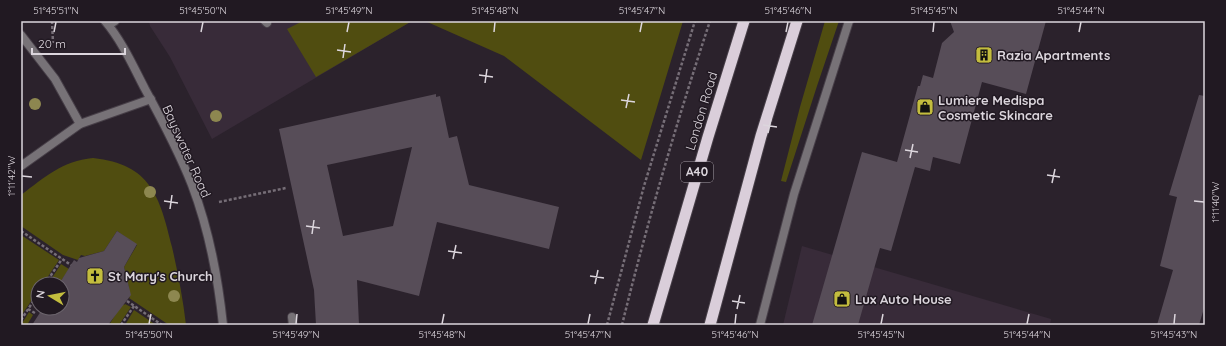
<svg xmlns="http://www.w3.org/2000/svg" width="1226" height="346" font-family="Quicksand,sans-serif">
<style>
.built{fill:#382b39}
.green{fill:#504d10}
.building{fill:#574d58;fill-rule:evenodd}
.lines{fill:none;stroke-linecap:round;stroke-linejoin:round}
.service-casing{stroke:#473f48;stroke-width:10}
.minor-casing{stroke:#473f48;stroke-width:10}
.tertiary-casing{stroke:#473f48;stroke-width:10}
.trunk-casing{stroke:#473f48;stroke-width:13}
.path{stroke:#766e77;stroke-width:2.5;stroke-dasharray:3 2;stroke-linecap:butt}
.service{stroke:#777277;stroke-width:8}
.minor{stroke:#777277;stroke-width:8}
.tertiary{stroke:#777277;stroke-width:8}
.trunk{stroke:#daceda;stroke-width:11}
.tree{fill:#8d8750}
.ticks{fill:none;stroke:#dcd6dd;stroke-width:1.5}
.labels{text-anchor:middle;stroke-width:3;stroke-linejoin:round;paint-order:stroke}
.shield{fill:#211922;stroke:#a49da5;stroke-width:1}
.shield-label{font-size:12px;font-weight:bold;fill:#dcd6dd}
.poi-label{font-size:13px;font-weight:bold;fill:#dcd6dd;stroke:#211922;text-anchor:start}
.street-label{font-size:13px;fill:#dcd6dd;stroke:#211922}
.neatline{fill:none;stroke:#dcd6dd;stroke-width:1.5}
.ticks-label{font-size:10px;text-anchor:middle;fill:#dcd6dd}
</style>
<rect width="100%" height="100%" fill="#2b222c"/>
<g class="built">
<path d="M149,21H412L212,139L170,57L150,26Z"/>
<path d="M802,246L1051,319L1050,325H783Z"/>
</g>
<g class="green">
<path d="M303,21H412L316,77L287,29Z"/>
<path d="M425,21H683L641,160L504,56Z"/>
<path d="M825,21H839L817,86L786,182L781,181L800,107Z"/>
<path d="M93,158C151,164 160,197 172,247C178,273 183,299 186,325H169L129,298L130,297L125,294L129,288L124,267L137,245L117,231L104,251L85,256L81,255L78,260L63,255L21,226V195C45,177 62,161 93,158Z"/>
<path d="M21,235L59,260L43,284H38V291L21,316Z"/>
<path d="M61,264L69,269L59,284H48Z"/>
<path d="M122,304L124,305L125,304L131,307L119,325H109Z"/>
<path d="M134,310L156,325H125Z"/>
<path d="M29,312L33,315L27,325H21Z"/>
</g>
<g class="building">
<path d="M950,21H1046L1026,94L982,82L960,164L933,157L930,171L915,167L891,251L880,248L858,325H812L862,152L897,162L918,86H920L923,75L933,78L942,43L954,32Z"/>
<path d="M436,94V97L440,96L449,138L457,136L469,185L559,207L549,249L437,222L419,296L357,280L359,325H316L314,290L279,129ZM412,147L393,226L343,236L327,165Z"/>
<path d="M1199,95L1205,96V305L1199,325H1157L1173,270L1160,266L1177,197L1169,195Z"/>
<path d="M117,231L137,244L124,267L131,295L108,325H32L43,308H62V284H59L74,260L77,262L79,258L104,251Z"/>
</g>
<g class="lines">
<g class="service-casing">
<g id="service">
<path d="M265,21L267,23"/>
<path d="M109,25L115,21"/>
<path d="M292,317L293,325"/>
</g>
</g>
<g class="minor-casing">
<g id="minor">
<path d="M21,35L55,79L80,124"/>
<path d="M21,166L80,124L151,99"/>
<path d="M760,325L794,194L849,21"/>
</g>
</g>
<g class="tertiary-casing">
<path id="tertiary" d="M105,21C122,41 133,66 145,89C162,120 179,152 192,185C209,230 218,277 223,325"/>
</g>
<g class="trunk-casing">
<g id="trunk">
<path d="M653,325L708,137L744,21"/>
<path d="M710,325L761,136L797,21"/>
</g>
</g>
<g class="path">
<path d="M52,21L53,43"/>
<path d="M219,202L286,188"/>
<path d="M21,231L71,265"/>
<path d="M45,284L62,259"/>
<path d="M127,301L162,325"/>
<path d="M28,309L35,313"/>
<path d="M21,320L38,294"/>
<path d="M121,325L134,306"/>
<path d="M607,325L644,186L695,21"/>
<path d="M622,325C647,223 677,121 710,21"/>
</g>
<use href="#service" class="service"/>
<use href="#minor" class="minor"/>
<use href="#tertiary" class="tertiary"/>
<use href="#trunk" class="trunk"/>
</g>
<g class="tree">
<circle cx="35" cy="104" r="6"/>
<circle cx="216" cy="116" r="6"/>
<circle cx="150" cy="192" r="6"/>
<circle cx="174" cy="296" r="6"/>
</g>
<path class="ticks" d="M54,32L56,22M201,32L203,22M347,32L349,22M494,32L495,22M640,32L642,22M786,32L788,22M933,32L934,22M1079,32L1081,22M337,50L351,52M343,58L345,44M479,75L493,77M485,83L487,69M621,100L635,102M626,108L629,94M763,125L777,127M768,133L771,119M905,150L918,152M910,158L913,144M1047,175L1060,177M22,176L32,177M1052,183L1055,169M164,201L178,203M1194,201L1204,202M170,209L172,195M306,226L320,228M312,234L314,220M448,251L462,253M453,259L456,245M590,276L604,278M595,284L598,270M732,301L745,303M737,309L740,295M149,324L151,314M296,324L297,314M442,324L444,314M588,324L590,314M735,324L736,314M881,324L883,314M1027,324L1029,314M1174,324L1175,314"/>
<defs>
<g id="building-square" transform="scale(0.9)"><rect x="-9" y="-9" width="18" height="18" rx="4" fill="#c3bd3e" stroke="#211922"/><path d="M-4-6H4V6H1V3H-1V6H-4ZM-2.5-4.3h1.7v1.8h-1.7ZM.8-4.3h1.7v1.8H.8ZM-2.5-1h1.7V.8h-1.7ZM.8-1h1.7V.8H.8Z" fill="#111"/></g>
<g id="shop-square" transform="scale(0.9)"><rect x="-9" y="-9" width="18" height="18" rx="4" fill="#c3bd3e" stroke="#211922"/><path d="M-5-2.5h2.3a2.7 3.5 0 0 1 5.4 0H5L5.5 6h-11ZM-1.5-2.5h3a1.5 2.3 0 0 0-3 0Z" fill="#111"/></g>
<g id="church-square" transform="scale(0.9)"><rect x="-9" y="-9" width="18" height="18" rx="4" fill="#c3bd3e" stroke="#211922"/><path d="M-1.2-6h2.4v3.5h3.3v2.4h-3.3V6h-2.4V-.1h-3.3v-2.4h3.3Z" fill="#111"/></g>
</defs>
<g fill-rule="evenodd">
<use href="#building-square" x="984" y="55"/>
<use href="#shop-square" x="925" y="107"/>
<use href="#church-square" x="95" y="276"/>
<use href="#shop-square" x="842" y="299"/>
</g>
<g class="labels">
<rect class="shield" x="681" y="162" width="32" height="20" rx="3"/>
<g class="shield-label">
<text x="697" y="176">A40</text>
</g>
<g class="poi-label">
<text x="997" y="60">Razia Apartments</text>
<text x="938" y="105">Lumiere Medispa<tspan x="938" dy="15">Cosmetic Skincare</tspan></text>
<text x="108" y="281">St Mary's Church</text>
<text x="855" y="304">Lux Auto House</text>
</g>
<g class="street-label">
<text transform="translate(701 111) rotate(-73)" y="5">London Road</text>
<text transform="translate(187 151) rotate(66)" y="5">Bayswater Road</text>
</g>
</g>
<rect width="1226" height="346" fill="none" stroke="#211922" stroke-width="44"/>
<g transform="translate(50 296) rotate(280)"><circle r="19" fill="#211922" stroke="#6c656d"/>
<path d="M0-3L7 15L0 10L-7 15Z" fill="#c3bd3e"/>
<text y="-6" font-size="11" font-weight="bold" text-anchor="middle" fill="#dcd6dd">N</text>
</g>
<path d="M32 48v6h93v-6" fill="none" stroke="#dcd6dd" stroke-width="2"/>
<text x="38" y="48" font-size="12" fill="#dcd6dd" stroke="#211922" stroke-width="3" paint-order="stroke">20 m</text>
<rect x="22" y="22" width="1182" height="302" class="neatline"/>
<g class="ticks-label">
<text x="56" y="14">51°45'51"N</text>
<text x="203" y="14">51°45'50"N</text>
<text x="349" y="14">51°45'49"N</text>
<text x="495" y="14">51°45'48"N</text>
<text x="642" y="14">51°45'47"N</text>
<text x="788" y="14">51°45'46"N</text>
<text x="934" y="14">51°45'45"N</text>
<text x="1081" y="14">51°45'44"N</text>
<text transform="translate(11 176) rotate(-90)" y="4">1°11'42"W</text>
<text transform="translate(1215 202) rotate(-90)" y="4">1°11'40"W</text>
<text x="149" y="338">51°45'50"N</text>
<text x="296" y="338">51°45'49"N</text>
<text x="442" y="338">51°45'48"N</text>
<text x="588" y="338">51°45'47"N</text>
<text x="735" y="338">51°45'46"N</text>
<text x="881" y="338">51°45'45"N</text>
<text x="1027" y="338">51°45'44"N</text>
<text x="1174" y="338">51°45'43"N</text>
</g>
</svg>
